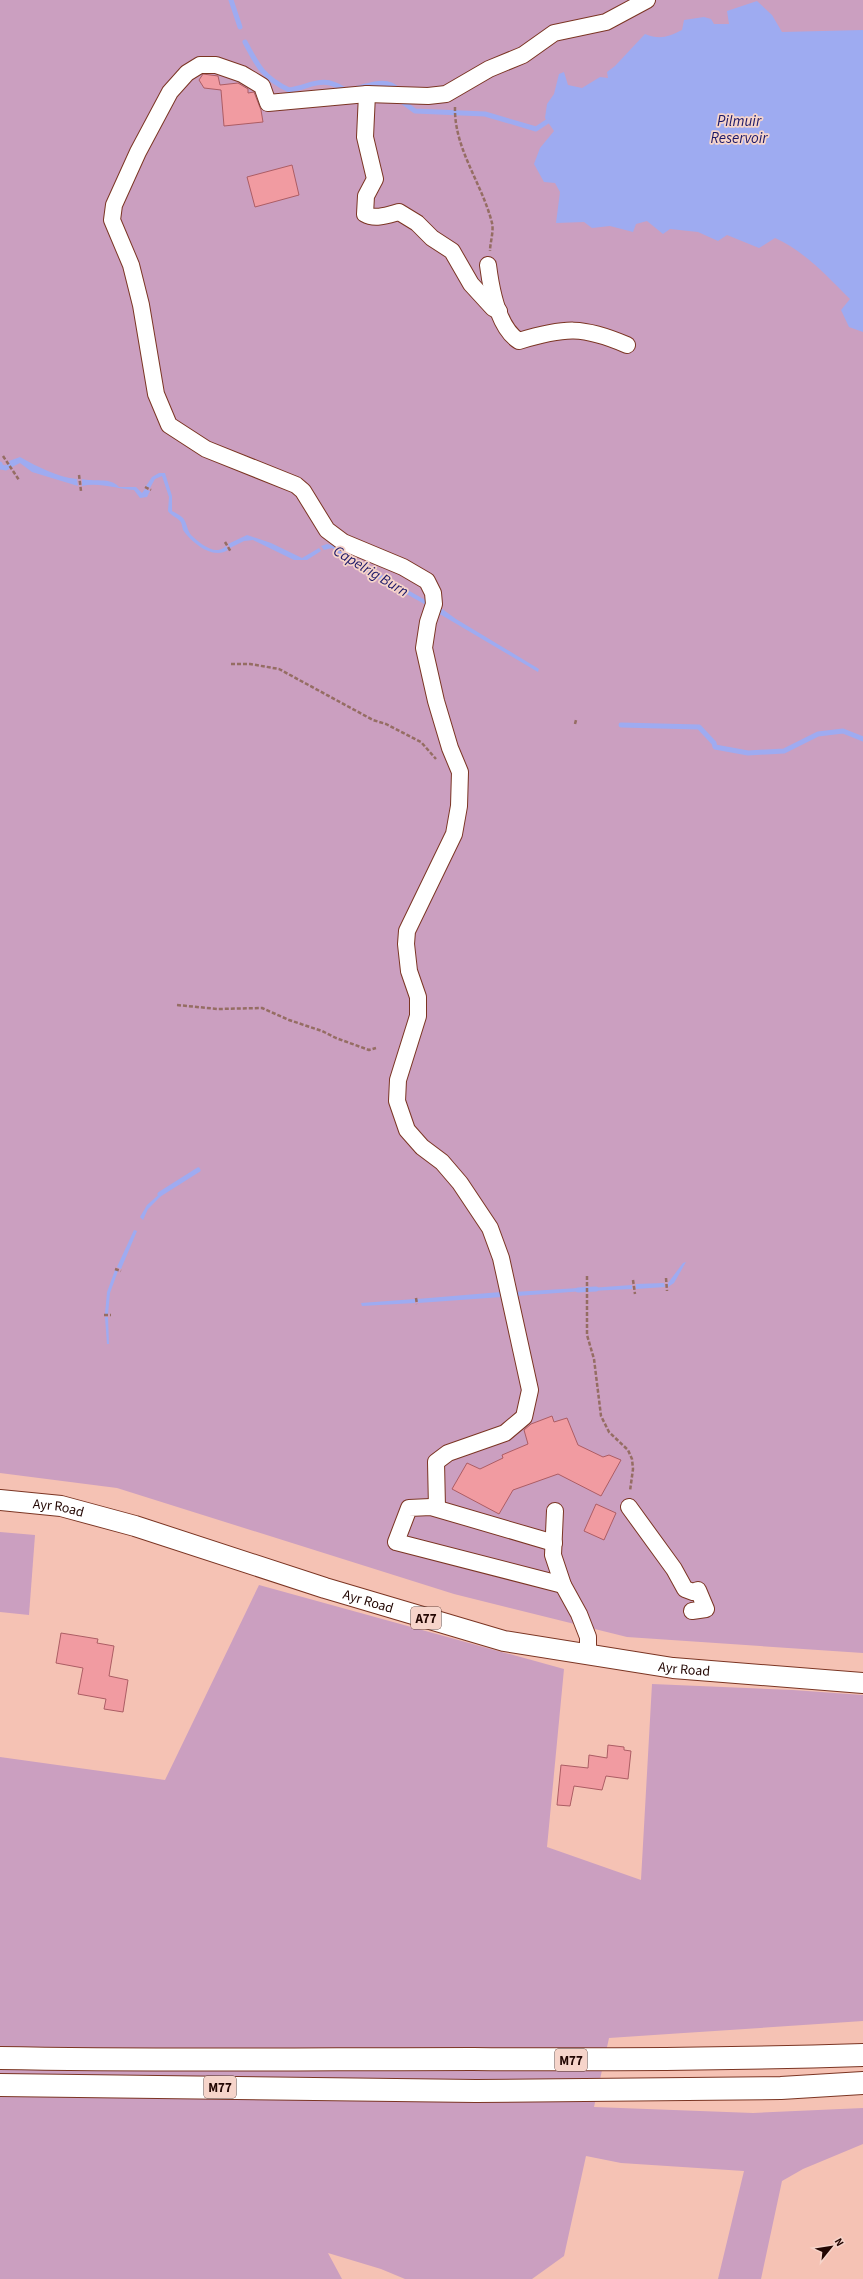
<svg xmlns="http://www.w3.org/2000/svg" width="863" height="2279" font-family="'Source Sans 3',sans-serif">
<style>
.green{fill:#cb9fc0}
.water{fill:#9eabf1}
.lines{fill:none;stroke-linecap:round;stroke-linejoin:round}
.stream{stroke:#9eabf1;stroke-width:5}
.building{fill:#f19ba1;stroke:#ac5d64}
.minor-casing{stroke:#7b3523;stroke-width:18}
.major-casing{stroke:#7b3523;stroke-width:22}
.highway-casing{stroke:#7b3523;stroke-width:24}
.path{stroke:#956d63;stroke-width:2.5;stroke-dasharray:4 2;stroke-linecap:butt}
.minor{stroke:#fff;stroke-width:16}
.major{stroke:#fff;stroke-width:20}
.highway{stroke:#fff;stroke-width:22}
.labels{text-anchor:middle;stroke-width:3.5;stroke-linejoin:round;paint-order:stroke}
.shield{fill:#f6d4ca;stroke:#62443e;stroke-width:1}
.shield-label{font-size:13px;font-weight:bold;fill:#220602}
.street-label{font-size:14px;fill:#220602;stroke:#f6d4ca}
.water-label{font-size:15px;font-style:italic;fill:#1c1968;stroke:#f6d4ca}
</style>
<rect width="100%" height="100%" fill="#f5c2b4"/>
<g class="green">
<path d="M0,0H863V1653L627,1637L454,1594L117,1488L0,1473Z"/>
<path d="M0,1532L35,1535L29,1615L0,1612Z"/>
<path d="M259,1585L564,1669L547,1847L641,1880L652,1684L793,1690L863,1695V2021L609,2038L594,2107L753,2113L863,2108V2144L803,2169L782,2181L761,2279H718L744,2171L621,2163L586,2156L564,2256L532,2279H405L381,2269L328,2253L342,2279H0V1757L165,1780Z"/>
</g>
<g class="water">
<path d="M757,1L772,15L782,32L863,30V332L849,327L841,310L850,299C827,276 804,251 775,238L759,248L727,235L718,241L698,232L670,229L663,234L647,221L636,224L633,232L610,226L592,228L584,222L556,223L560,192L555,183L544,182L534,164L540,148L554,131L545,118L547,104L554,94L559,74L564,72L568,85L582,88L600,77L608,78L607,72L615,66L645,34C660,40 668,37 682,30L684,20L704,17L711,19L714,24H729L727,11Z"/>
<path d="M20,457C38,467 57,477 77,479L78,486L32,472L20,463L12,467L9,461Z"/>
<path d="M159,473H165L172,496V511C176,513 180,515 183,518C187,523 187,530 191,535C199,543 216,557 226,546L228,550C213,560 192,543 183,530C182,527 182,523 180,521C177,517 171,516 168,511L169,497L162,476L155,479L150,488L146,486L152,477Z"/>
<path d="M82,479C92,482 111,477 119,487H136L142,493L145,489L150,491L147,497L140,498L134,490C117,489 99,482 82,486Z"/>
<path d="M247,535L271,543L302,558L319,548L321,551L307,560H294L253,540L244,541L230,548L228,544Z"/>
<path d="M327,544L335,546L343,553L427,601L426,605L351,563L332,548L324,550L321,546Z"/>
<path d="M441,608L456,619L539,669L538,672L438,613Z"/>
<path d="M164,1190H167L148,1209L143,1220L140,1217L147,1205Z"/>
<path d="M134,1230L137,1231L121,1269L117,1267Z"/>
<path d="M686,1262L674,1283L668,1287V1283L683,1263Z"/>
<path d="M115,1270L118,1271L110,1293L108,1314H105L107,1292Z"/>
<path d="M664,1283L665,1287L636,1289V1284Z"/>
<path d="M632,1285V1289L590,1291V1288Z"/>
<path d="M579,1288H584V1291L517,1296L514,1292Z"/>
<path d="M501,1292L502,1297L418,1303L417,1299Z"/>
<path d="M415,1299V1303L362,1306L361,1303Z"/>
<path d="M105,1317H108L109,1344H107Z"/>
</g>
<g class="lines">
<g class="stream">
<path d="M231,0L240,27"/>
<path d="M245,42C258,67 264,78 289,90C313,86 322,75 345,90H348"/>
<path d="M358,88C371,85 388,78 398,90"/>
<path d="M400,100L415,111L485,114L536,129L548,121"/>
<path d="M0,464L1,467L6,468L15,462"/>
<path d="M621,725L699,727L714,743L715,747L748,753L784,751L818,734L843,731L863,739"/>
<path d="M160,1194L198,1170"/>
<path d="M578,1290L596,1289"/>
</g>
</g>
<g class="building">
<path d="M203,74L218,76L220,85L238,83L248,89V93L254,92L261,110L263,122L224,126L221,90L204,88L199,80Z"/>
<path d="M292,165L299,195L255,207L247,177Z"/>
<path d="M552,1416L554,1422L567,1418L578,1445L603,1457L609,1455L621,1460L601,1496L558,1474L513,1490L499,1514L452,1489L467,1463L480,1469L503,1458L502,1455L528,1444L524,1430L531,1424Z"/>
<path d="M596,1504L616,1513L604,1540L584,1531Z"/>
<path d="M61,1633L98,1639L97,1643L114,1646L109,1676L128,1680L123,1712L104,1709L106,1699L78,1694L83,1668L56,1663Z"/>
<path d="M608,1745L624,1747V1750L631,1751L628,1779L606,1776L602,1790L574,1786L570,1806L557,1805L561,1765L588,1768L589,1755L607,1758Z"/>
</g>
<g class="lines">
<g class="minor-casing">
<g id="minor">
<path d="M367,94L365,137L375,179L366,196L365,214C375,220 388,215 399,212L417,223L432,238L452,251L471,284L493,308L499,311"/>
<path d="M488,265C491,289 498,328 519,341C565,327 583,326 627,345"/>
<path d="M629,1507L674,1569L685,1589L693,1592L698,1590L706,1609L692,1611"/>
<path d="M437,1508L436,1462L448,1453L505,1433L524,1417L530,1390L501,1258L490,1228L460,1183L442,1162L422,1147L407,1130L397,1101L398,1080L418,1016V997L409,971L406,944L407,931L454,834L459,806L460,772L450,748L436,701L424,648L428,622L434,604L433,593L427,581L403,567L343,542L327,530L303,491L296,485L206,449L169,425L156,394L141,305L131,265L112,220L114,205L138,152L170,92L187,73L200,65H216L242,74L262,86L268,103L367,94L428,96L446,94L489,69L523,55L554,33L606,22L647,0"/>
<path d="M555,1511L553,1555L563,1585L579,1614L588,1637V1654"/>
<path d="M554,1543L431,1507L409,1508L396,1542L563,1585"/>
</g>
</g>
<g class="major-casing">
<g id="major">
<path id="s1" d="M0,1500L61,1506L135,1526L325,1588L504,1641L673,1668L863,1683"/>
</g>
</g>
<g class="highway-casing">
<g id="highway">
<path d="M0,2058C158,2061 315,2059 473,2059C603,2060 733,2059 863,2055"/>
<path d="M0,2085L476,2091L781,2088L863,2083"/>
</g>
</g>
<g class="path">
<path d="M455,107C454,149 482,183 492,223C494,231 490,243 490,251"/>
<path d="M3,456L19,480"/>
<path d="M79,475L81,491"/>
<path d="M145,487L151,490"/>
<path d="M225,542L231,552"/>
<path d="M231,664H250L279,669L373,720L386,724L421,742L436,759"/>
<path d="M575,724L576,720"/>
<path d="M177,1005L218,1009L262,1008L289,1020L322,1031L336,1038L369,1050L376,1048"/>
<path d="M115,1269L121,1271"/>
<path d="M587,1276V1335L594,1359L601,1416L609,1432L628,1450L632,1459L633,1469L630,1491"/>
<path d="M666,1278L667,1291"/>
<path d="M633,1280L635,1294"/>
<path d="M416,1298L417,1304"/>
<path d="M104,1315H111"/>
</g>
<use href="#minor" class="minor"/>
<use href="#major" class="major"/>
<use href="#highway" class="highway"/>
</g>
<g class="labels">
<g class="shield">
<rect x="411" y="1607" width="30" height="22" rx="3"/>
<rect x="555" y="2049" width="32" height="22" rx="3"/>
<rect x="204" y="2076" width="32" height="22" rx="3"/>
</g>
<g class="shield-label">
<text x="426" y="1623">A77</text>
<text x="571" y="2065">M77</text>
<text x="220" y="2092">M77</text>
</g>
<g class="street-label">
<text dy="5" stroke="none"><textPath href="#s1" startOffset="59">Ayr Road</textPath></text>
<text dy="5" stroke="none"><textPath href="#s1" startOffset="383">Ayr Road</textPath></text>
<text dy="5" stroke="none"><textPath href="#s1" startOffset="707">Ayr Road</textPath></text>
</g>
<g class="water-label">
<text x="739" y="126">Pilmuir<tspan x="739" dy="17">Reservoir</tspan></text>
<text transform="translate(371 571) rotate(31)" y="5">Capelrig Burn</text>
</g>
</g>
<g transform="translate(831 2247) rotate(60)" stroke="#f6d4ca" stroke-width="3" paint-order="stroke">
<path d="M0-3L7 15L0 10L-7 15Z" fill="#220602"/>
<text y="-6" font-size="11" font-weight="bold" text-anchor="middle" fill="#220602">N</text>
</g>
</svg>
